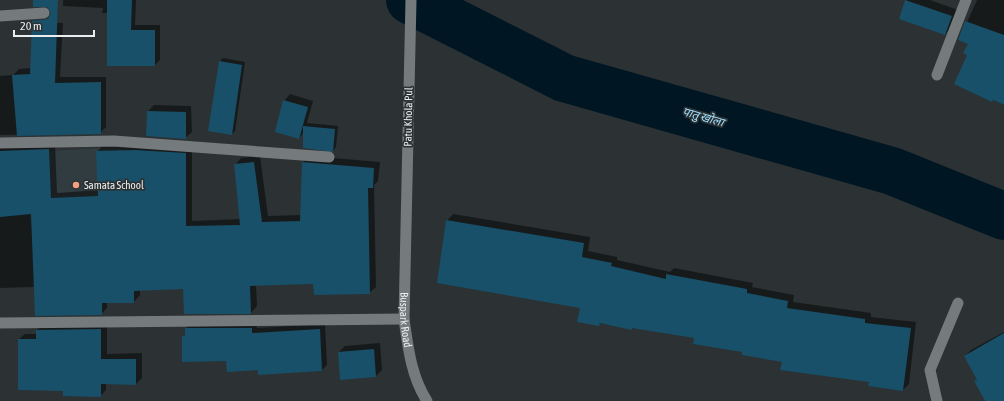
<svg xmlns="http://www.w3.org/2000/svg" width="1004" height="401" font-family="'Asap Condensed','Noto Sans Devanagari',sans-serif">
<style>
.built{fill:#313c41}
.shadow{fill:#0007}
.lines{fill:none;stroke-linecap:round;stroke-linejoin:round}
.river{stroke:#001723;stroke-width:48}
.building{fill:#175068}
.service{stroke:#757a7d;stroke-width:11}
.minor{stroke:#757a7d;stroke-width:11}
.secondary{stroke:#757a7d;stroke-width:11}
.poi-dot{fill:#f2a17e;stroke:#2c3133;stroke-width:1.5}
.labels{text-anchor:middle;stroke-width:3.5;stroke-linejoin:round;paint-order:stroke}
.street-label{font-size:11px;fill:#ebeeef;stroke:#2c3133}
.poi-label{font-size:11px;fill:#ebeeef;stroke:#2c3133;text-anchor:start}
.water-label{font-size:12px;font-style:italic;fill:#9ddfff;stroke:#2c3133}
</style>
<rect width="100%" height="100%" fill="#2c3133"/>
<path class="built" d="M122,147L125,218L30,223L27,152Z"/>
<g class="shadow">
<path d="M63,0H136L135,25H160V60L155,65L108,13H102L103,8L63,6Z"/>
<path d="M907,0H930L958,10L951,28L945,34L900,18Z"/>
<path d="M977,0H1004V105L955,83L969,55V43L959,40Z"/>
<path d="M39,22L63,23L60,77H106V127L100,133L0,135V76L13,75L19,69L31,68Z"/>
<path d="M223,58L245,62L235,131L232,134L219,62Z"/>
<path d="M290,94L313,101L307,123L338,126L336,147L333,151L304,132L299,138L284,101Z"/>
<path d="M154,105L191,106L192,132L185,138L148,111Z"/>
<path d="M0,140L55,143L57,193L99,190L97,152L103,145L192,148V221L241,219L235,165L241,158L260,156L268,216L301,215L303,162L309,156L380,162L378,181L374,185L376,287L369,293L314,283L256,285L257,306L251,313L184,288L140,290V295L134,302H107V308L101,314L35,287L0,288Z"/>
<path d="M453,214L590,237L588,251L617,257V260L670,272L674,268L753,283L752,287L794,295L793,302L871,313V317L916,322L909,384L903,390L695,337L634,327L632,329L602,322L599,325L581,307L447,221Z"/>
<path d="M191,323H256L257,328L325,324L327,365L322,370L259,369L227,360L183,336L186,333V329Z"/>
<path d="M43,324H107V354L142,353V378L136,384L106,383V390L100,396L64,390L19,339L25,334H37V330Z"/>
<path d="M1004,332V401H985L975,382L978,379L965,356L971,350Z"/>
<path d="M380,343L382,370L376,376L339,352L345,346Z"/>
</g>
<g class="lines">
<path class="river" d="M410,0L564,78L892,171L1004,216"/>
</g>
<g class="building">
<path d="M33,0H58L55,83L101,82V134L17,136L12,75L30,74L32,21L48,19L51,13L47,7H33Z"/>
<path d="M107,0H132L131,30H155V66H107Z"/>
<path d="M905,0L952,16L945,35L899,19Z"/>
<path d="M965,21L1004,35V105L993,100L992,102L954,84L967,55L963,53L968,44L958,40Z"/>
<path d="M219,61L242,65L232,135L208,131Z"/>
<path d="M283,100L308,107L299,139L275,132Z"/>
<path d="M147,111L186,112V139L146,136Z"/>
<path d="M303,126L335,129L333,152L303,148Z"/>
<path d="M49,149L51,198L98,196L96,151L135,150L186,153V226L240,225L234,164L254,162L262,222L300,221L302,162L374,168L373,188H368L370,294L314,295L313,284L250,286L251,314H184L183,289L134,291V303H102V315L35,316L31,214L0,217V151Z"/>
<path d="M446,220L584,243L582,257L612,263L611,266L666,279V274L747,289V293L788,301L787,308L865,319V323L911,328L903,391L868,386L869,382L780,370L782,362L742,355V352L693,344L694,338L632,328V330L600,323L599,326L577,322L580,308L437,283Z"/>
<path d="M185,328H252V333L320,329L322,371L258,375V370L227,372L226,361L182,362V336L185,335Z"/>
<path d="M101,329V359H136V385L101,384V397L63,396V391L18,390V339H36V330Z"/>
<path d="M1004,333V401H985L974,381L977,380L964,356Z"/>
<path d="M374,349L376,377L340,380L338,352Z"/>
</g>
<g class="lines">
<g class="service">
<path d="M0,16L44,13"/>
<path d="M0,143L114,141L329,157"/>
</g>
<g class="minor">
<path d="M937,75L966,0"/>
<path d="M0,323L404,319"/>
<path d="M937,401L930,370L958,303"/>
</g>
<path class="secondary" id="s1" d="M411,0L404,319C408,347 411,376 427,401"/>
</g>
<circle class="poi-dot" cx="76" cy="185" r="4"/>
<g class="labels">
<g class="street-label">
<text transform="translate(408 117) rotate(-89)" y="4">Patu Khola Pul</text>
<text dy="4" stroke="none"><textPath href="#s1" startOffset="320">Buspark Road</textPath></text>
</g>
<g class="poi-label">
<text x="84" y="189">Samata School</text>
</g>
<g class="water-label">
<text transform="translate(703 117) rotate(16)" y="4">पातु खोला</text>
</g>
</g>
<path d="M14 30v6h80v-6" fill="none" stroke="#ebeeef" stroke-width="2"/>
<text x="20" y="30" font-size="12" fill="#ebeeef" stroke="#2c3133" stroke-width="3" paint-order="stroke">20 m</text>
</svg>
